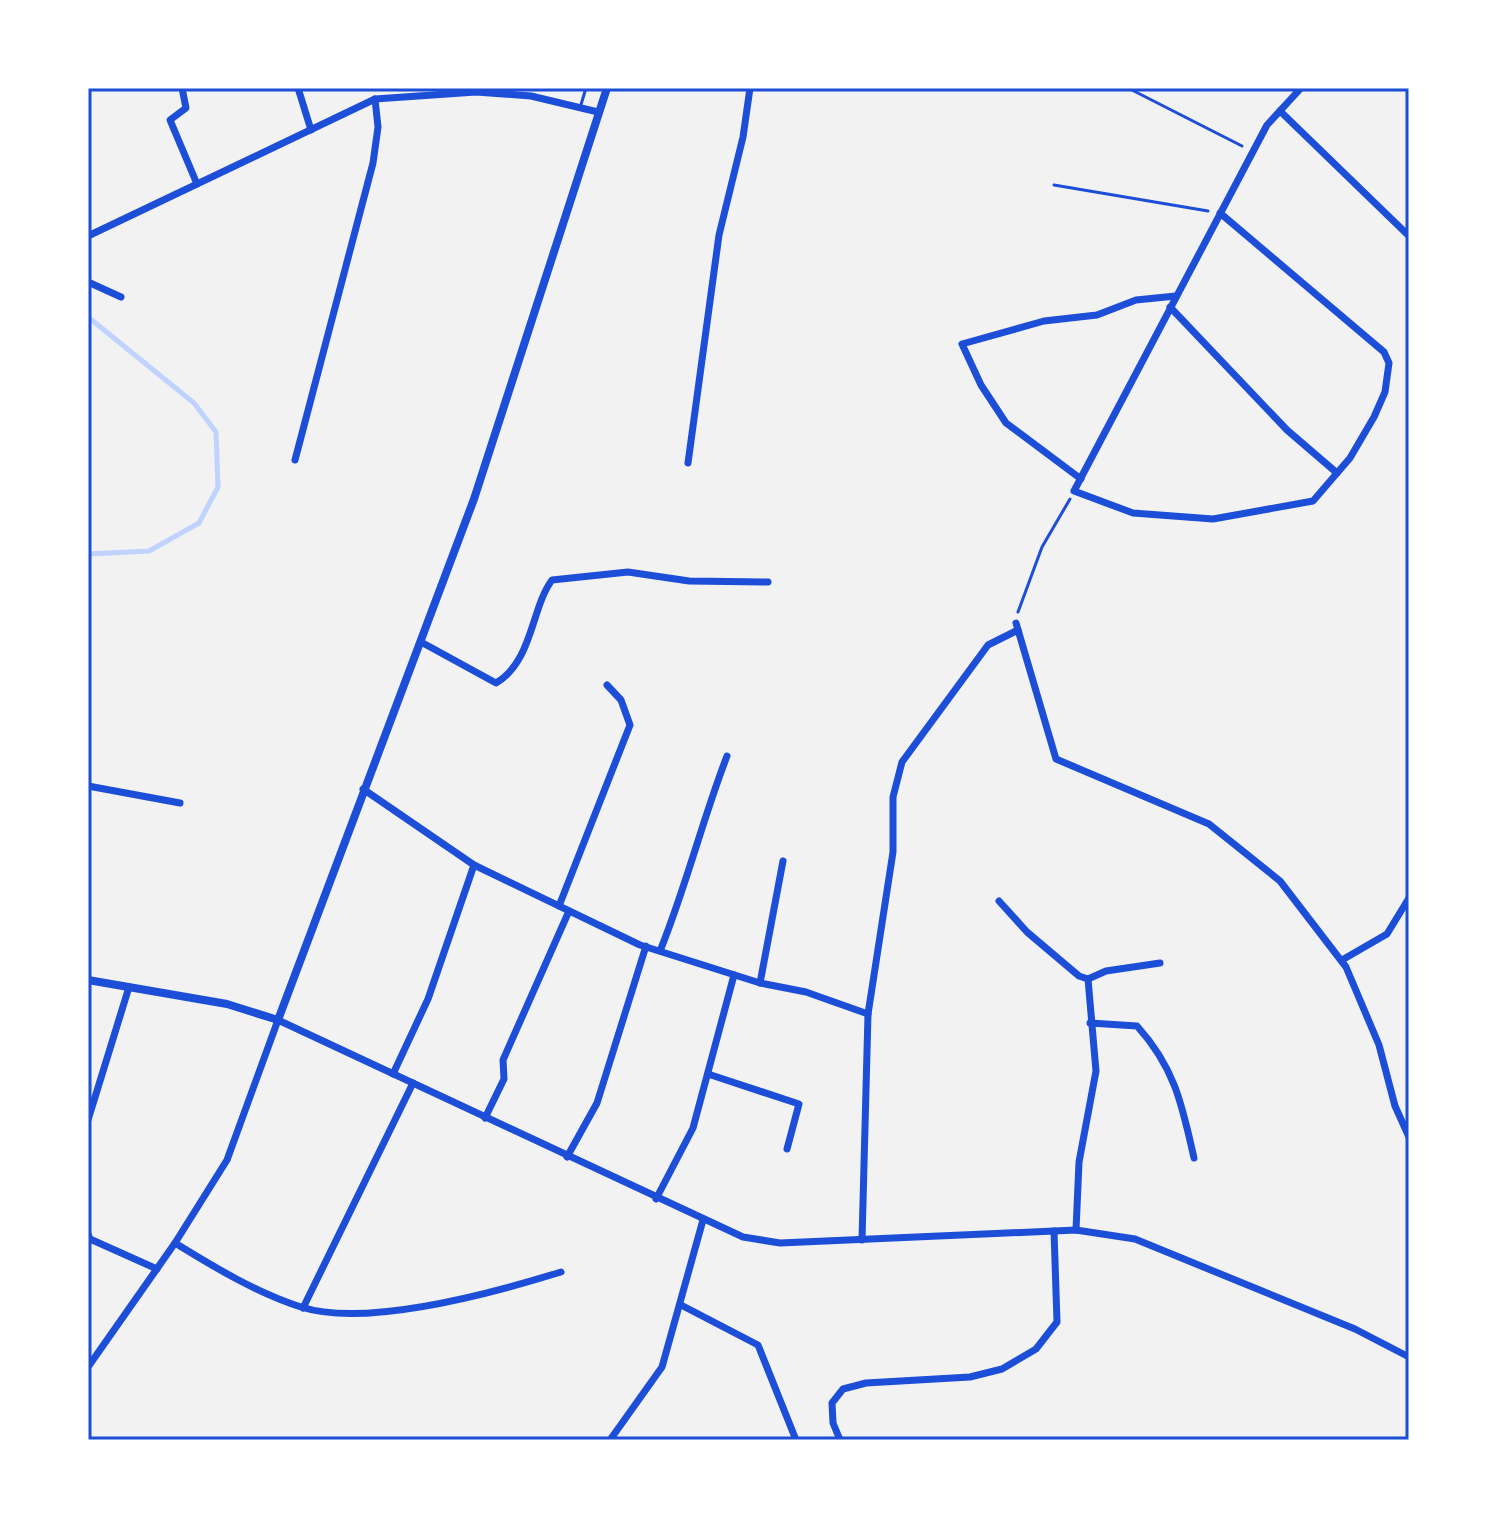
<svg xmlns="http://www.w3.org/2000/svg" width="1497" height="1528" font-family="Figtree,sans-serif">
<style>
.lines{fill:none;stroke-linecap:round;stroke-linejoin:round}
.stream{stroke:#bfd3fe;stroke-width:5}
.path{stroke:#1d4ed8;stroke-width:3}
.service{stroke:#1d4ed8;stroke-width:3}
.minor{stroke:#1d4ed8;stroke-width:7}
.tertiary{stroke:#1d4ed8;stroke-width:8}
.neatline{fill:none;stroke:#1d4ed8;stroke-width:3}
</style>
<rect width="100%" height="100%" fill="#f2f2f2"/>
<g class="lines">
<path class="stream" d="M88,317L194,403L216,432L218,487L199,523L149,551L88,554"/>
<g class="path">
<path d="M1128,88L1242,146"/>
<path d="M1054,185L1208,211"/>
<path d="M1018,612L1042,547L1070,499"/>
</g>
<g class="service">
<path d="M580,108L586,88"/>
<path d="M88,433L89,434"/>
</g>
<g class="minor">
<path d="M182,88L186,108L170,120L197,184"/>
<path d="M298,88L311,130"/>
<path d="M1280,111L1409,236"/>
<path d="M1220,213L1384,352L1389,363L1385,392L1374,417L1350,458L1313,501L1213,519L1133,513L1074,491L1267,125L1301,88"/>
<path d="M88,236L375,99L476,92L531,96L598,112"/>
<path d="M88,282L121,297"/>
<path d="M1170,307L1287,430L1337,473"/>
<path d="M295,460L373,163L378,127L375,99"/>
<path d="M688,463L719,235L743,137L750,88"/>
<path d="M1081,479L1006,423L981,385L962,344L1044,321L1097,315L1136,300L1176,296"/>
<path d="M1016,623L1056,759L1209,824L1280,881L1346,967L1379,1045L1395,1106L1409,1137"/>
<path d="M421,642L496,683C533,661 531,608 552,580L628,572L689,581L768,582"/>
<path d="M88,786L180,803"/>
<path d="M363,789L474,865L640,945L760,983L806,992L868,1014"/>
<path d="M999,901L1027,932L1079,976L1088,979L1106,971L1160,963"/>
<path d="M559,906L630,725L621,700L607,685"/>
<path d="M660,951C686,887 702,821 727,756"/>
<path d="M1342,960L1387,934L1409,898"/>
<path d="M760,983L783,861"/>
<path d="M1090,1023L1137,1026C1175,1068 1182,1105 1194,1158"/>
<path d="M393,1074L428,999L474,865"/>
<path d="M708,1074L799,1104L787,1149"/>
<path d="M485,1118L504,1079L503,1060L569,911"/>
<path d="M88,1120L129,987"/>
<path d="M567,1157L597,1103L646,946"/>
<path d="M656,1199L693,1128L734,975"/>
<path d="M1076,1230L1079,1162L1096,1071L1088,979"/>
<path d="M88,1234L90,1239L157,1269"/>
<path d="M862,1240L868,1014L893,852V797L902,762L988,645L1018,630"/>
<path d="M175,1243C214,1267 257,1293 301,1307C367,1328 496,1292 561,1272"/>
<path d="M681,1305L758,1345L796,1440"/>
<path d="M303,1308L413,1083"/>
<path d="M88,1367L175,1243L227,1160L278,1020L743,1237L780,1243L1076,1230L1135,1239L1355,1329L1409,1357"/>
<path d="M610,1440L662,1367L703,1220"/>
<path d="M840,1440L833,1423L832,1403L843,1389L866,1383L970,1377L1002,1369L1036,1349L1057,1322L1054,1231"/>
</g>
<path class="tertiary" d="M88,980L227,1004L278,1020L474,499L607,88"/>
</g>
<rect width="1497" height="1528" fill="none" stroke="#ffffff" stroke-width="180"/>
<rect x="90" y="90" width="1317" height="1348" class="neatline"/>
</svg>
